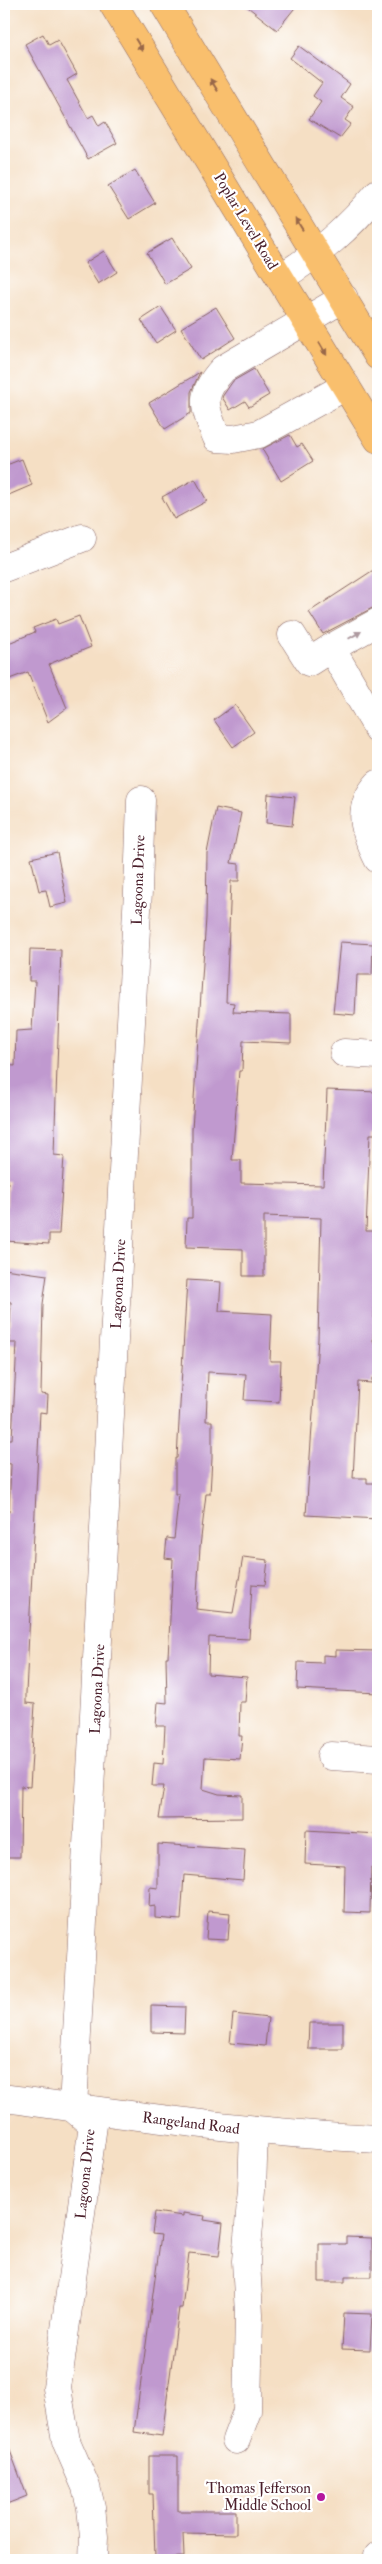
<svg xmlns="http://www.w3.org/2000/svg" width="382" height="2564" font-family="'IM FELL Double Pica',serif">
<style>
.building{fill:#c099cf}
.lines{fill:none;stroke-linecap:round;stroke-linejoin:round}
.minor-casing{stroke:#866261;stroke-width:29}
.major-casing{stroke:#866261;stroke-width:29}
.minor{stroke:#fff;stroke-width:28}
.major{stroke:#f9bf6d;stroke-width:28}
.oneway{fill:#996749}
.oneway2{fill:#ae9aa0}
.poi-dot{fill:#b5179e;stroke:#fff;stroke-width:2}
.labels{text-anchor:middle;stroke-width:4.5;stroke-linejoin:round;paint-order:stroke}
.street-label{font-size:15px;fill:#4a1f2b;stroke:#fff}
.poi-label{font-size:15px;fill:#4a1f2b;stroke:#fff;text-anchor:end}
</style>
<rect width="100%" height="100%" fill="#fff"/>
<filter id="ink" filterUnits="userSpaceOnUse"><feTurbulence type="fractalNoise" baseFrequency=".02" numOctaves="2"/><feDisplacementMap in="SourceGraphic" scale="10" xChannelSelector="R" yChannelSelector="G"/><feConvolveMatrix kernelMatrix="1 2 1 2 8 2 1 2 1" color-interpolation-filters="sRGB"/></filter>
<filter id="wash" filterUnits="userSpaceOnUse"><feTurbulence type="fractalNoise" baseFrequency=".0096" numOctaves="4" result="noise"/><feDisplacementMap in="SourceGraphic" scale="20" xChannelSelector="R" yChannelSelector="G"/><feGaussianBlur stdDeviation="1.12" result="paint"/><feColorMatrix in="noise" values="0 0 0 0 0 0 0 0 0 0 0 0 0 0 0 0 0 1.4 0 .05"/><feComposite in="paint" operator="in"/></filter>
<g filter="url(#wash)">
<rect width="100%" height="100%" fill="#f5dfc4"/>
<g id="blocks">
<g class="building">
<path d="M244,4H298L277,30Z"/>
<path d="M43,34L49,45L58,40L77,74L67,80L88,118L93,115L99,126L105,122L117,143L88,159L25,44Z"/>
<path d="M299,46L350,84L341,98L354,107L345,120L351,124L340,138L309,119L321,102L313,96L322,83L290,58Z"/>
<path d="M135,170L155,203L129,219L108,186Z"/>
<path d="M172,238L191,269L165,284L147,253Z"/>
<path d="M104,251L117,272L98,284L85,263Z"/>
<path d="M161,307L176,330L156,343L141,320Z"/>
<path d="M216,307L235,338L201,360L181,328Z"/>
<path d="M254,369L269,395L249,407L245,401L230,410L222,397L224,394L233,381Z"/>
<path d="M200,372L191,392V413L165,429L149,403Z"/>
<path d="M290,435L297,447L302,444L313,461L281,481L262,449Z"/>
<path d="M22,459L32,485L4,497V466Z"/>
<path d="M195,479L207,501L174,519L162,497Z"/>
<path d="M378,567V605L323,634L309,612Z"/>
<path d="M79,616L91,647L49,664L67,708L48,722L28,672L4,681V645L35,632L33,628L56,619L58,624Z"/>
<path d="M235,705L254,732L233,747L214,720Z"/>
<path d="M268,794L295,797L292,826L266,823Z"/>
<path d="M216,808L241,813L231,863L239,864V881H231L226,1002L234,1003L233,1012L291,1014V1043L243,1041L242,1071H239L232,1160H241V1183L323,1185L327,1090L378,1092V1134H370L366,1231H378V1272H376L373,1342H378V1378H372V1383L358,1382L353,1478H367V1483H378V1519L306,1515L318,1339L321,1218L264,1216V1276H243V1249L186,1247L187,1218H192V1129L206,918L207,853Z"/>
<path d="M57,852L67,903L50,907L46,890L39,891L31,858Z"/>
<path d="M340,942L373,944L372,975H357L355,1015L333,1013Z"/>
<path d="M30,949L61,950L54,1155L64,1156L59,1234H49V1244L5,1241L8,1181H4V1065L15,1066L16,1031L32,1030L35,981H29Z"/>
<path d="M4,1269L47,1275L43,1304L41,1394L48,1395L47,1413L40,1412L26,1693V1703L35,1704L30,1787L21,1786L20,1857H4V1571L6,1512H9L11,1464L4,1463V1439H12L17,1343H9L11,1302L5,1301Z"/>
<path d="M187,1280L221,1282L219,1311L272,1314L270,1361H281L279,1402L244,1400L246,1374L208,1372L206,1421H212V1458L210,1494H206L200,1547L196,1609L233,1613L243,1557L268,1560L265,1585L252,1584L249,1639L209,1637L208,1674L247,1677L245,1702H240L239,1736H242L240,1759L205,1757L203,1789L219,1794L242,1795V1818L159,1819L164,1786H152L154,1763L163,1764L165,1726H156L158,1702L167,1703L166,1657H168L173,1559L165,1558L167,1538L174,1539L179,1494H175V1458H177Z"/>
<path d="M336,1650L378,1651V1693L297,1689L298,1662L323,1663V1655L336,1656Z"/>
<path d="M306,1830L378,1834V1867H371L370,1913L344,1912L345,1866L305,1864Z"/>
<path d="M158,1844L245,1850L243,1880L184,1875L181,1920L155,1918V1906L149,1907L150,1887L158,1888Z"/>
<path d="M208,1911L230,1913L228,1940L206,1939Z"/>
<path d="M151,2006L185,2007L184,2033L151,2032Z"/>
<path d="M233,2014L268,2018L265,2046L230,2043Z"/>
<path d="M309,2023H343V2049H308Z"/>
<path d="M155,2212L183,2216V2213L205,2216L204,2220L223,2223L219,2256L189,2253L182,2308H179L162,2436L134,2432L161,2235L152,2234Z"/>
<path d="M346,2237L372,2238V2277H345V2282H319V2244H346Z"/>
<path d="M344,2313L372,2314L370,2350L342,2349Z"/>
<path d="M4,2440H6L27,2496L4,2505Z"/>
<path d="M149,2456H178V2511H236V2534L183,2533L184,2557L155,2558L153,2494H149Z"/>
</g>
</g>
</g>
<g filter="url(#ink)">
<use href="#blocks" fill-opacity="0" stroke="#866261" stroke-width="1"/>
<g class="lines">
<g class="minor-casing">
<g id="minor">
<path d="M280,278C320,253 348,229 378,193"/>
<path d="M344,298L223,369C198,396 204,406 217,438L233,439L259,434L346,386"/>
<path d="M4,568L82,538"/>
<path d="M292,635L309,662L331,648L378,729"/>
<path d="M331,648L378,622"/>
<path d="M378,784C355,809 365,833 378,859"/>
<path d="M344,1053L378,1055"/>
<path d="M331,1756L378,1759"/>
<path d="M4,2098C128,2115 253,2133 378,2139"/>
<path d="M236,2440L247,2411L249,2314L246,2261L252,2190L254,2130"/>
<path d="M93,2560L94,2537L91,2507L86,2487L66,2441L57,2388L93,2125L73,2108L138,891L141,800"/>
<path d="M377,2560L378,2556"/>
</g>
</g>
<g class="major-casing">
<g id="major">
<path d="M113,4L378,439"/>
<path d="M164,4L378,356"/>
</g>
</g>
<use href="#minor" class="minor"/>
<use href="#major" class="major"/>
</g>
<defs><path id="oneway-solid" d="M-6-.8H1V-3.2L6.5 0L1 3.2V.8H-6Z" transform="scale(1.25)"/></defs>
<g class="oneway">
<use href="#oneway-solid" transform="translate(139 45) rotate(59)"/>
<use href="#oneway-solid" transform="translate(214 85) rotate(-122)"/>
<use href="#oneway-solid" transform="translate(299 224) rotate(-122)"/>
<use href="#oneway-solid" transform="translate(323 349) rotate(59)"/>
</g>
<use class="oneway2" href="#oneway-solid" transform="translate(355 635) rotate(-30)"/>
</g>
<circle class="poi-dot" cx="321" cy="2497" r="5"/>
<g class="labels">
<g class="street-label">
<text transform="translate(246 221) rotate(59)" y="5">Poplar Level Road</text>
<text transform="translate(138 880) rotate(-88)" y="5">Lagoona Drive</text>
<text transform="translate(118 1284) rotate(-87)" y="5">Lagoona Drive</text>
<text transform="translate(97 1689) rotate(-87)" y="5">Lagoona Drive</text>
<text transform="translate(191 2123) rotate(7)" y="5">Rangeland Road</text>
<text transform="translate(85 2174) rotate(-84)" y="5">Lagoona Drive</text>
</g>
<g class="poi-label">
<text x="311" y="2493">Thomas Jefferson<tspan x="311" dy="17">Middle School</tspan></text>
</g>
</g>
<rect width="382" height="2564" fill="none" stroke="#fff" stroke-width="20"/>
</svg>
